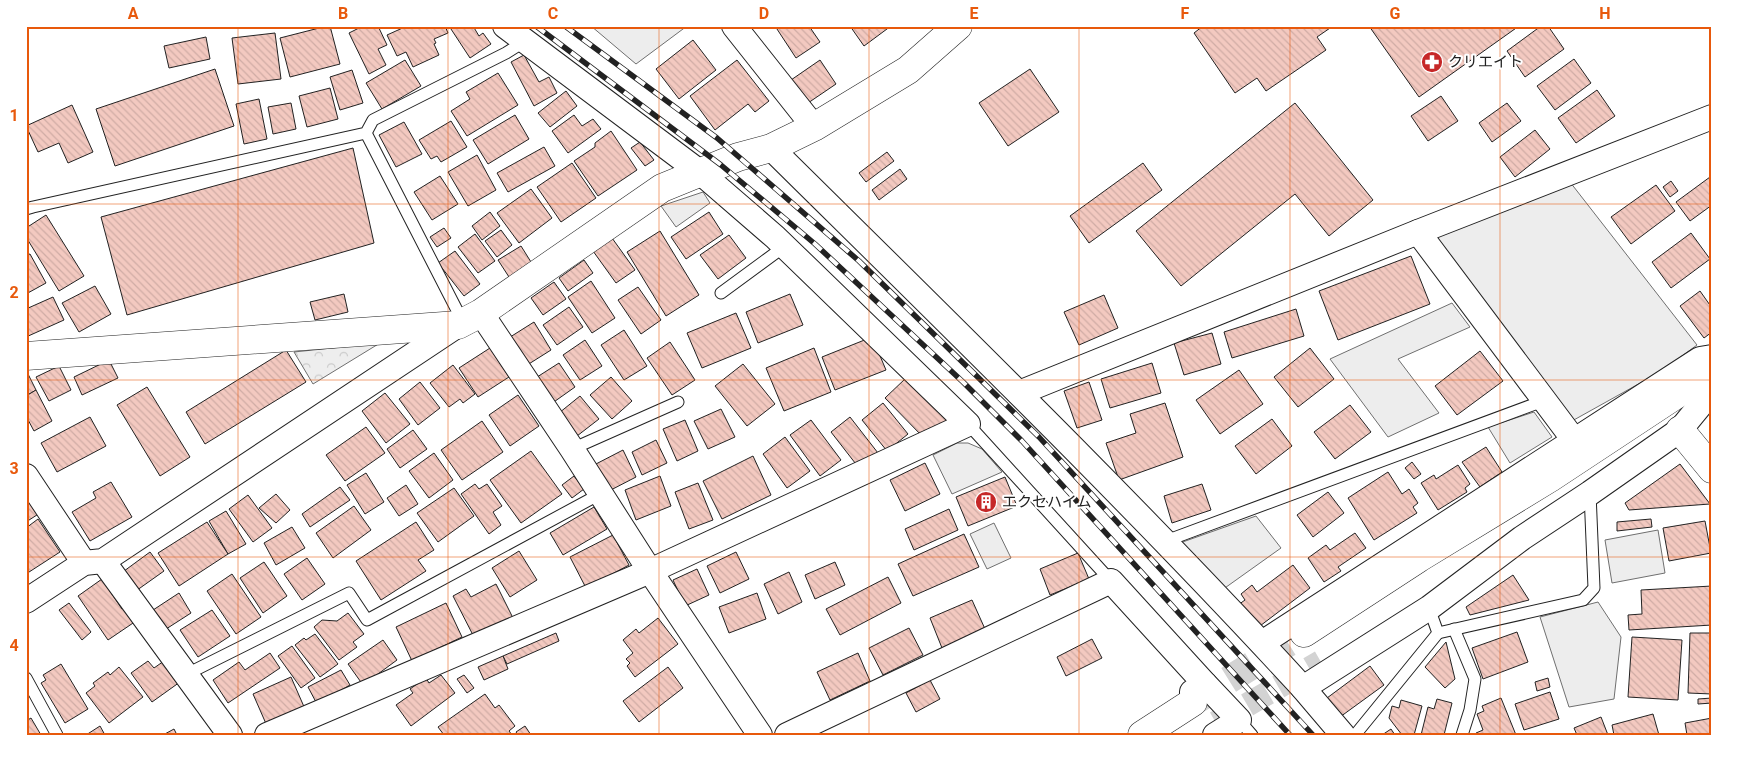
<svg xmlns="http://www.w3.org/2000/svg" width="1738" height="761" font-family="Roboto,'Noto Sans JP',sans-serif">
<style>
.park{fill:url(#park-crowns);stroke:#6f6f6f}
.parking{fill:#ededed;stroke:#6f6f6f}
.building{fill:url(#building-back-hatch);stroke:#222}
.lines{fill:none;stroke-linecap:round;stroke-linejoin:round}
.street-tunnel{stroke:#d3d3d3;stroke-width:24;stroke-dasharray:24 12;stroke-linecap:butt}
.secondary-tunnel{stroke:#d3d3d3;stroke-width:28;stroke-dasharray:28 14;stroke-linecap:butt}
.lane-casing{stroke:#222;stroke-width:13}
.street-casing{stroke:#222;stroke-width:26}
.secondary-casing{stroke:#222;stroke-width:29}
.lane{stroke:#fff;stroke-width:11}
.street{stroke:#fff;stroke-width:24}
.secondary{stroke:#fff;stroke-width:28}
.rail-casing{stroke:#222;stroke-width:5.5}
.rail{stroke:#fff;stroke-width:4;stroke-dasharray:11;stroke-linecap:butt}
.grid{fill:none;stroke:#e8590c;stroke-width:1;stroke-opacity:0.55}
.labels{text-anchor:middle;stroke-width:4;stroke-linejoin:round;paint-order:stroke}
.poi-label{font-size:15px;fill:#222;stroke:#fff;text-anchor:start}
.neatline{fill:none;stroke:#e8590c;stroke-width:2}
.grid-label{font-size:16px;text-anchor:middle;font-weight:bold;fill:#e8590c}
</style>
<defs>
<pattern id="park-crowns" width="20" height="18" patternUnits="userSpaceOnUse" patternTransform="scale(1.25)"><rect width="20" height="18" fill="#eee"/><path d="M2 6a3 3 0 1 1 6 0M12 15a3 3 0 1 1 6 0" fill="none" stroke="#ccc"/></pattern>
<pattern id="building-back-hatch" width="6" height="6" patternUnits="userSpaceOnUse" patternTransform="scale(1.25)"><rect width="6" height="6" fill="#f3c9c0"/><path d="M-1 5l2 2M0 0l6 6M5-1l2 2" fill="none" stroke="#d0aca5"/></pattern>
</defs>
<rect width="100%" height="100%" fill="#fff"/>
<path class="park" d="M380,343L313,384L294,352Z"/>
<g class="parking">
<path d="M591,26H687L636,64Z"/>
<path d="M1570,182L1697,345L1660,372L1572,421L1431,237Z"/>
<path d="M703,192L710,203L676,227L661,206Z"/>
<path d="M1452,303L1470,327L1398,359L1439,413L1388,437L1330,359Z"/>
<path d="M1534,412L1552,437L1510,463L1488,427Z"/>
<path d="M957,443H968L982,449L1002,472L952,494L933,455Z"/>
<path d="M1256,516L1281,548L1215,595L1177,544Z"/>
<path d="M994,523L1011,558L987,569L970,534Z"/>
<path d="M1658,530L1665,573L1612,583L1605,540Z"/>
<path d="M1598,602L1621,637L1614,699L1569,707L1540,617Z"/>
</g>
<g class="building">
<path d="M327,26H330L340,64L290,77L280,38Z"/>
<path d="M363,26H378L387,45L378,49L386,65L369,74L349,33Z"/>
<path d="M407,26H445L448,33L434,39L436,43L434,44L439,55L413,67L406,52L397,56L387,35Z"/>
<path d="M449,26H473L479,36L483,33L491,44L470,58Z"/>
<path d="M775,26H809L820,42L796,58Z"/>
<path d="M850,26H891L864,46Z"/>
<path d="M1203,26H1333L1317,37L1326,50L1266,91L1257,78L1235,93L1194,33Z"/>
<path d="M1369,26H1519L1419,97Z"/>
<path d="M1541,26H1548L1564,49L1525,77L1507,51Z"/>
<path d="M275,33L281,79L238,84L232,38Z"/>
<path d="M206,37L210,59L169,68L164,46Z"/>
<path d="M693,40L716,70L679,99L656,69Z"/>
<path d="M524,55L539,82L549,77L557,93L534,106L511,62Z"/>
<path d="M1574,59L1591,83L1555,110L1537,86Z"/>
<path d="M405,60L421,86L382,109L366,83Z"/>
<path d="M737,60L769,101L755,112L748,104L715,130L690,96Z"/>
<path d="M820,60L836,84L808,103L791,80Z"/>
<path d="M215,69L234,126L115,166L96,109Z"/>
<path d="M1030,69L1059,112L1008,146L979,103Z"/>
<path d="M352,70L363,103L340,110L330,77Z"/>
<path d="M498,73L518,105L467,136L451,111L470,99L466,92Z"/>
<path d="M330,88L338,119L307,127L299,96Z"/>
<path d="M1597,90L1615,116L1576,143L1558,118Z"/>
<path d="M566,91L577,106L550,127L538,113Z"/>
<path d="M1441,96L1458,121L1428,141L1411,116Z"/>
<path d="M259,99L267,139L244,144L236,104Z"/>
<path d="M291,103L296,129L273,134L268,107Z"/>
<path d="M1295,103L1373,200L1329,236L1295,194L1181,286L1136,231Z"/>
<path d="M1507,103L1521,121L1492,142L1479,123Z"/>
<path d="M72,105L93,152L68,163L59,143L38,152L26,126Z"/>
<path d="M515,115L529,139L488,164L473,140Z"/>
<path d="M574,115L582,126L593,119L601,129L568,153L552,131Z"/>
<path d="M451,121L467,147L441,162L437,156L431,159L419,140Z"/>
<path d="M404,122L422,154L396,167L379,135Z"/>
<path d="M1535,130L1550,149L1515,177L1500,157Z"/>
<path d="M611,131L637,170L598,196L574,161L595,147V143Z"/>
<path d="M640,142L654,160L645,166L631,148Z"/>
<path d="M544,147L555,166L508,192L497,173Z"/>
<path d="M353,148L374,243L127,315L101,217Z"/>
<path d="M887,152L894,161L866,182L859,173Z"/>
<path d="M477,155L496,190L468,206L448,172Z"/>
<path d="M572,163L596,198L561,222L537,187Z"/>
<path d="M1143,163L1162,190L1089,243L1070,216Z"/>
<path d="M900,169L907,179L879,200L872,190Z"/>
<path d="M440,176L458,204L432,220L414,192Z"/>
<path d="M1710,177L1712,205L1690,221L1676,202Z"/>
<path d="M1671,181L1678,191L1670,197L1663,187Z"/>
<path d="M1656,185L1675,211L1631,244L1611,217Z"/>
<path d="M531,189L552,218L519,243L497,213Z"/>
<path d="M490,212L500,226L482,240L472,226Z"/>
<path d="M709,212L723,234L686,259L671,237Z"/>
<path d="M46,215L84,276L59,291L26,237V228Z"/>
<path d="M444,228L451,238L437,247L430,237Z"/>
<path d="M501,230L512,245L497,257L485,241Z"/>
<path d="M660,231L699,295L666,316L627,252Z"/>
<path d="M1691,233L1710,259L1671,288L1652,262Z"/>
<path d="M475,234L495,261L478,273L458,247Z"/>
<path d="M729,235L746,258L718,279L700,255Z"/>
<path d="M612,238L635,270L616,283L593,251Z"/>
<path d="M521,246L531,262L509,277L498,260Z"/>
<path d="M455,251L480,284L464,296L438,263Z"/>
<path d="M30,254L46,283L26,294V255Z"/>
<path d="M1411,256L1430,304L1338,340L1319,291Z"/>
<path d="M584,260L593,273L568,291L559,278Z"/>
<path d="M591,281L615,318L592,333L568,297Z"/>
<path d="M554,282L566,299L543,315L531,298Z"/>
<path d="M95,286L111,314L79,332L62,303Z"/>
<path d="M638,287L661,320L641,334L618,300Z"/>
<path d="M1700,291L1712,308V332L1704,338L1680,306Z"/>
<path d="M344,294L348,312L315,320L310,302Z"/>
<path d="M790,294L803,325L758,343L746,312Z"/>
<path d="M1104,295L1118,328L1079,345L1064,312Z"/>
<path d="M53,297L64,320L26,337V309Z"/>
<path d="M569,307L583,327L557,345L543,325Z"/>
<path d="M1296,309L1304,336L1232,358L1224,332Z"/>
<path d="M736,313L751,348L702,368L687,333Z"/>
<path d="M534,322L551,350L524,367L507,339Z"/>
<path d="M624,330L647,366L624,380L601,345Z"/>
<path d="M1212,333L1221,364L1184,375L1174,343Z"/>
<path d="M872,337L886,370L835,390L822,357Z"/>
<path d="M585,340L602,366L580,380L563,355Z"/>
<path d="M670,342L695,380L672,395L647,358Z"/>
<path d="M490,348L509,377L478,397L459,368Z"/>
<path d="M814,348L831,392L784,411L766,368Z"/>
<path d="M1310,348L1334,379L1298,407L1274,377Z"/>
<path d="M286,350L306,382L205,444L186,412Z"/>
<path d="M1480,351L1503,381L1457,415L1435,386Z"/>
<path d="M109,360L118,378L82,395L74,377Z"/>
<path d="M559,363L575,387L551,404L534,379Z"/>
<path d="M1152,363L1161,393L1110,408L1101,379Z"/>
<path d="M743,364L775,404L747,426L715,386Z"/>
<path d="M453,365L475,394L463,403L460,399L449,407L430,383Z"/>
<path d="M59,366L71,390L49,401L36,377Z"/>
<path d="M26,370L36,390L26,396Z"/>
<path d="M1239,370L1263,404L1220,434L1196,400Z"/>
<path d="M611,377L632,401L612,419L590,395Z"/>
<path d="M906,378L949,423L923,437L885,398Z"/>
<path d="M420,382L440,408L418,425L399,399Z"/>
<path d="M1089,382L1102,420L1077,428L1064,391Z"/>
<path d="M147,387L190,457L160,476L117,405Z"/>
<path d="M36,390L52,421L34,431L26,416V396Z"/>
<path d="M385,393L410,424L386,443L362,411Z"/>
<path d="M518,395L539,426L510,446L489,415Z"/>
<path d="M580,396L599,419L577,436L559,413Z"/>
<path d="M883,403L908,434L887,451L862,420Z"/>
<path d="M1165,403L1183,457L1119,480L1106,443L1136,433L1130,414Z"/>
<path d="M1350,405L1371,432L1335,459L1314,432Z"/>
<path d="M721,409L735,437L708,449L694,421Z"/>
<path d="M90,417L106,446L57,472L41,443Z"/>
<path d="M850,417L878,453L859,468L831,432Z"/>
<path d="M1272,419L1292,446L1256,474L1235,446Z"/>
<path d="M685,420L698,451L677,461L663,429Z"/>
<path d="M811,420L841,460L820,476L790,435Z"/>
<path d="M482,421L503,452L462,480L441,450Z"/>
<path d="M366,427L385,453L345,481L326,455Z"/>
<path d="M413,430L427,449L400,468L387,449Z"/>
<path d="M785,437L810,471L787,488L763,454Z"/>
<path d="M656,440L667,463L642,475L632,452Z"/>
<path d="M1486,447L1502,472L1480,487L1462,462Z"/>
<path d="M623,450L636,477L607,492L594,465Z"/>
<path d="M531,451L562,494L521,523L490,480Z"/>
<path d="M434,453L453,480L429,498L409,471Z"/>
<path d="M753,456L771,495L722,519L703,481Z"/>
<path d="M1412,462L1421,474L1414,479L1405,468Z"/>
<path d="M925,463L940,494L905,511L890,480Z"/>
<path d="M1680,464L1710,504L1629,510L1625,503Z"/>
<path d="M1458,465L1470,484L1465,488L1467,492L1438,510L1421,483L1434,475L1436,479Z"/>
<path d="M1388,472L1402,494L1409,489L1418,503L1413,507L1417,513L1374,540L1348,498Z"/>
<path d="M366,473L384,502L365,514L347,485Z"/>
<path d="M574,476L584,489L572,498L562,485Z"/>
<path d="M660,476L671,506L636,520L625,490Z"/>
<path d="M1005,477L1017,506L968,526L956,497Z"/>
<path d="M111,482L132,517L90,541L72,512L96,498L93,492Z"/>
<path d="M698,483L713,520L689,529L675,492Z"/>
<path d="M475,484L479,489L487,484L502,506L493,512L501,525L489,534L461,494Z"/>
<path d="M1202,484L1211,510L1172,523L1164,496Z"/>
<path d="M406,485L418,504L399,516L387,498Z"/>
<path d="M340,487L350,500L310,527L302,514Z"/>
<path d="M454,488L474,516L438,542L417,513Z"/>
<path d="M1328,492L1344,513L1313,537L1297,515Z"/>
<path d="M276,494L290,510L276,523L259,508Z"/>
<path d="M248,495L272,528L253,542L229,509Z"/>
<path d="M29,497L40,513L26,522V499Z"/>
<path d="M354,506L371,530L333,558L316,533Z"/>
<path d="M594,507L607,529L563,555L550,533Z"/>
<path d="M949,509L958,530L914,550L905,529Z"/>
<path d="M226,511L246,544L228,554L209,521Z"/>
<path d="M38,519L60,552L26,574V528Z"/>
<path d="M1651,519L1652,527L1617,531V522Z"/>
<path d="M1705,521L1711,553L1669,561L1663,528Z"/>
<path d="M207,522L228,554L179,586L158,553Z"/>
<path d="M416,522L434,550L418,560L426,571L381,600L356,561Z"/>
<path d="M292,527L305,548L276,565L264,543Z"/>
<path d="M1355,533L1366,548L1338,567L1341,571L1324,582L1308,558L1326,545L1330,550Z"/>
<path d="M964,534L979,567L913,596L898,564Z"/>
<path d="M613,535L629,565L586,588L570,557Z"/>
<path d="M519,551L537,580L510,597L492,568Z"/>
<path d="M150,552L164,571L133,593L120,574Z"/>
<path d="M736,552L749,579L720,593L707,566Z"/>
<path d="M1078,553L1089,579L1050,595L1040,569Z"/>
<path d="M307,558L325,584L302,600L284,574Z"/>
<path d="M264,562L287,596L263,613L240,578Z"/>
<path d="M835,562L845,585L815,599L805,575Z"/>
<path d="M1293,565L1310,588L1256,629L1238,605L1245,600L1241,594L1252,585L1257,592Z"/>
<path d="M697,569L709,595L685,606L673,580Z"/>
<path d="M789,572L802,602L778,614L764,584Z"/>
<path d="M232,574L261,617L236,634L207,591Z"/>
<path d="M1513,575L1529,600L1470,615L1466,607Z"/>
<path d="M888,577L901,603L840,635L826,609Z"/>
<path d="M102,579L122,609L129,604L139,619L108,640L78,596Z"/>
<path d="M496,584L514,620L475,639L453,596L466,589L471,597Z"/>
<path d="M1712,586V625L1629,630L1628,615L1642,614L1641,590Z"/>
<path d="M179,593L191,613L163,631L150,612Z"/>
<path d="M757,593L766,619L729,633L719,607Z"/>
<path d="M972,600L985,629L942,648L930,618Z"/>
<path d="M69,603L91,632L82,640L59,610Z"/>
<path d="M446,603L462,637L412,661L396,627Z"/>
<path d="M212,610L230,636L198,657L180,630Z"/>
<path d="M348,613L364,634L353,642L357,647L339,660L314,627L322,620L337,621Z"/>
<path d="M658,618L678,644L635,677L627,666L630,663L626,659L633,653L623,640L636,629L639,633Z"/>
<path d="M909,628L923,655L883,675L869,648Z"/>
<path d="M1517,632L1528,662L1483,679L1472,648Z"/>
<path d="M556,633L559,641L507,664L503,656Z"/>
<path d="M1690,633H1712V694L1688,693Z"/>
<path d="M315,634L338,664L320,677L295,645L304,638L306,640Z"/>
<path d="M1632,637L1682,640L1678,700L1628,697Z"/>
<path d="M1092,639L1102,658L1066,676L1057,657Z"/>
<path d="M383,640L397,660L363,685L348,664Z"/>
<path d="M1446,642L1455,679L1445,688L1425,667Z"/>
<path d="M292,646L315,678L301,688L278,656Z"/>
<path d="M270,653L280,668L228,703L213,680L239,662L245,670Z"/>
<path d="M858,653L870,681L830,700L817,672Z"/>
<path d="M503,656L508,669L484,680L478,667Z"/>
<path d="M148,661L154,668L164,661L180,682L152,702L131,673Z"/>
<path d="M61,664L88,709L65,723L41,683L46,680L43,675Z"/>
<path d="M1370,666L1384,685L1340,717L1327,698Z"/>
<path d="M119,667L143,697L109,723L86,693L95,686L93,683L108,672L110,675Z"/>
<path d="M668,667L683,688L639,722L623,701Z"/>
<path d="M341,670L350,685L317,704L308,687Z"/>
<path d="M441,675L455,693L411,726L396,705L413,693L410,689L426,678L429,683Z"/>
<path d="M464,675L474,688L467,693L457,679Z"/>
<path d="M291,677L305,709L267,726L253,694Z"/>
<path d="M1548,678L1550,687L1537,691L1535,682Z"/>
<path d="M930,680L940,699L916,712L906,693Z"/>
<path d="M1550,692L1559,719L1524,730L1515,704Z"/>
<path d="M485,694L495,708L499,705L515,726L509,731L512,735H444L438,727Z"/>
<path d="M1501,698L1516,735H1477L1476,733L1483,730L1477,714L1484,711L1482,706Z"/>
<path d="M1712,698V703L1698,704V699Z"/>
<path d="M1437,699L1452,703L1444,735H1421L1428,707L1434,709Z"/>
<path d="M1401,700L1422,706L1414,735H1402L1389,718L1392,706L1399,708Z"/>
<path d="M1653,714L1659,735H1614L1612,725Z"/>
<path d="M1601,717L1608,735H1577L1574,728Z"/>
<path d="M31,718L41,735H26V721Z"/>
<path d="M1712,718V735H1687L1685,723Z"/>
<path d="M100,726L105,735H86Z"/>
<path d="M525,726L531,735H518L516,732Z"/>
<path d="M174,729L177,735H163Z"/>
<path d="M1391,729L1395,735H1382Z"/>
</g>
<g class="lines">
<path class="street-tunnel" d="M1216,723L1321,662"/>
<path class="secondary-tunnel" d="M1193,702L1304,633"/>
<g class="lane-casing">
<g id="lane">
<path d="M366,133L463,322"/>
<path d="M26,209L33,207L366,133L373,120L506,53L525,41"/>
<path d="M721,293L785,246"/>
<path d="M968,424L1111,581"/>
<path d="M572,449L678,402"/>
<path d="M1163,542L1543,401"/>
<path d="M1454,629L1475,679L1470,710L1462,735"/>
<path d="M1438,633L1583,600L1594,588L1590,493"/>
<path d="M187,674L349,593L367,620L600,494"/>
<path d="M26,678L57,735"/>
<path d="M1239,720L1252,735"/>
<path d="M1355,735L1438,633L1429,608"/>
</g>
</g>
<g class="street-casing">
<g id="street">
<path d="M734,26L814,127"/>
<path d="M771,148C951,326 1132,502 1303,688L1429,608L1522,538L1590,493L1680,430L1712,391"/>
<path d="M1418,232L1574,440"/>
<path d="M481,313L572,449L650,571L760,735"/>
<path d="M1019,393L1418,232L1712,117"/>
<path d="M26,476L84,563"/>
<path d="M103,561L230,735"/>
<path d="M26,601L84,563L103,561L458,325"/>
<path d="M1262,643L1700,359L1712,357"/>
<path d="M1303,688L1343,735"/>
<path d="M1192,692L1205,684L1239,720L1215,735"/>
<path d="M267,735L650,571L968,424L775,237L701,173L505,26"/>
<path d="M787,735L1111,581L1205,684"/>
</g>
</g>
<g class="secondary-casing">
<g id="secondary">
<path d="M26,356L458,325L481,313L662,188L738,157L771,148L814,127L908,70L958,26"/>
<path d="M1680,430L1712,469"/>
<path d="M1304,633L1419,558L1550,478L1712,371"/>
<path d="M1142,735L1193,702"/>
</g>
</g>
<use href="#lane" class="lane"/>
<use href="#street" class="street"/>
<use href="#secondary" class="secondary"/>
<g class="rail-casing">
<g id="rail">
<path d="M536,26L721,165L815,244L963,382L1022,441L1290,735"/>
<path d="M565,26L717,138L859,261L1039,437L1313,735"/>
</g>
</g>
<use href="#rail" class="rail"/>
</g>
<path class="grid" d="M238,26V735M448,26V735M659,26V735M869,26V735M1079,26V735M1290,26V735M1500,26V735M26,204H1712M26,380H1712M26,557H1712"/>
<defs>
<g id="pharmacy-disc" transform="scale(1.125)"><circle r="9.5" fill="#c62828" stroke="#fff"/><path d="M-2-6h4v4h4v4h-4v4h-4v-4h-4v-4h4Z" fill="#fff"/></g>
<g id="building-disc" transform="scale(1.125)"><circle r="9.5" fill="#c62828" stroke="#fff"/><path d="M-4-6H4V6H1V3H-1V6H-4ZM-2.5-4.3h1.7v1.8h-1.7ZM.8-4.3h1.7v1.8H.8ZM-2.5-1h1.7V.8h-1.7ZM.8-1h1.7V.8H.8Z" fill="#fff"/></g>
</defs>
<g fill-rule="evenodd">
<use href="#pharmacy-disc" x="1432" y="62"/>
<use href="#building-disc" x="986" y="502"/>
</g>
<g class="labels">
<g class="poi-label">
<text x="1448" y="67">クリエイト</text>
<text x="1002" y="507">エクセハイム</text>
</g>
</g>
<rect width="1738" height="761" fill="none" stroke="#ffffff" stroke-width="55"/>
<rect x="28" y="28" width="1682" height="706" class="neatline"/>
<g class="grid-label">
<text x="133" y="19">A</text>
<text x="343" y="19">B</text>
<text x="553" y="19">C</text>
<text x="764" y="19">D</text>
<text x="974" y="19">E</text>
<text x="1185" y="19">F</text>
<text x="1395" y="19">G</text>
<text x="1605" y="19">H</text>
<text x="14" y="121">1</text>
<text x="14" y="298">2</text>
<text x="14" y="474">3</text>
<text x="14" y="651">4</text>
</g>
</svg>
